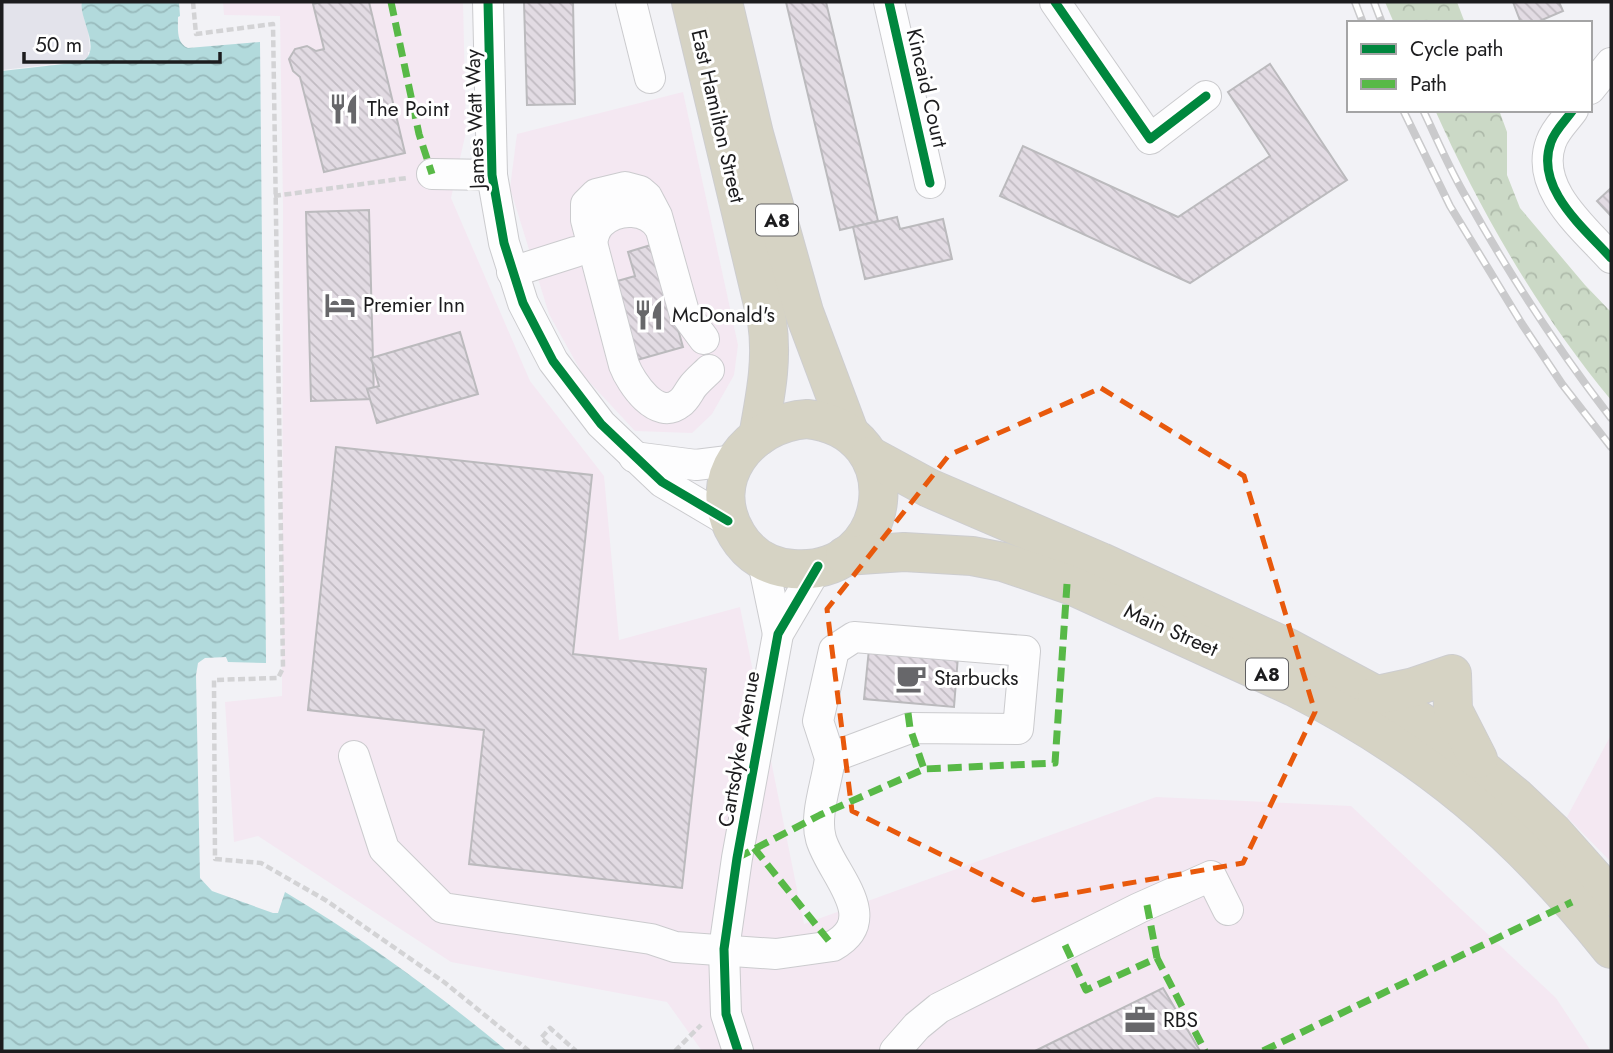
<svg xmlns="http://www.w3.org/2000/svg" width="1613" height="1053" font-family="Jost,sans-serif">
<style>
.commercial{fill:#f4e8f2}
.built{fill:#e3e3eb}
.forest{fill:url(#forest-crowns)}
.water{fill:url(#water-waves)}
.building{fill:url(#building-back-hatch);stroke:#bbbabd;stroke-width:2}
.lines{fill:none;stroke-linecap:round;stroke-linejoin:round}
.minor-casing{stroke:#cbcbce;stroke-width:32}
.highway-casing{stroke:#cdcdcf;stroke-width:40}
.path{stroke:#d3d3d5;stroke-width:4.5;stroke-dasharray:7 3.5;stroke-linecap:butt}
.minor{stroke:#fdfdfe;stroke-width:30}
.highway{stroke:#d6d3c4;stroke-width:38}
.rail-casing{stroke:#cacacc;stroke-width:8}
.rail{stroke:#fff;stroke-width:5;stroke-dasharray:16;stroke-linecap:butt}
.quiet{stroke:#58b947;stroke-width:7;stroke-dasharray:14 7;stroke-linecap:butt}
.cycleway-casing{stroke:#fff;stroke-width:13}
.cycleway{stroke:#00873e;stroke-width:9}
.marked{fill:none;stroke:#e8590c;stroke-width:5;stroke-dasharray:14 9;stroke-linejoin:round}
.labels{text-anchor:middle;stroke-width:6;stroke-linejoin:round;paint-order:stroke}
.shield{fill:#fff;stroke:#606062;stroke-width:2}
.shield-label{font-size:19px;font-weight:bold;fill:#1c1c1e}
.street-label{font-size:21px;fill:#1c1c1e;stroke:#fff}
.poi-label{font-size:21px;fill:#1c1c1e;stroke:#fff;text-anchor:start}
</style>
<defs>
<pattern id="forest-crowns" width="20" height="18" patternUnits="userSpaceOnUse" patternTransform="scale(1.75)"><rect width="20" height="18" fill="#cbd9c6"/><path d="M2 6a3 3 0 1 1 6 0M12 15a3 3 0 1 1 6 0" fill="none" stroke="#aebaaa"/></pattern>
<pattern id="water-waves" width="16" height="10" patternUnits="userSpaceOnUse" patternTransform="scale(1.75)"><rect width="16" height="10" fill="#b2dadc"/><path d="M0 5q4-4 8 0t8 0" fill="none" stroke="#98babc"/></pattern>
<pattern id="building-back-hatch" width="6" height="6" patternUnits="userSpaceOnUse" patternTransform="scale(1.75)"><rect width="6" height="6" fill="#e2dbe3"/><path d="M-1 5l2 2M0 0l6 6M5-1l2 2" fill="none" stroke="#c1bbc2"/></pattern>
</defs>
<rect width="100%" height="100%" fill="#f2f2f6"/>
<g class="commercial">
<path d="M223,2H463L466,132L451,198L530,381L604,476L619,640L740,607L804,924L1156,797L1351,806L1556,998L1591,1051H702L667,1002L451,962L258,836L234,842L225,702L282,696L283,205L280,16L224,15Z"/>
<path d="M683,92L738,345L734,375L712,414L692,433L635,431L583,375L549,314L510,188L517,134Z"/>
<path d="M1611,735V862L1567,817Z"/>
</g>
<path class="built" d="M2,2H82L83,14L86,26H88L90,52H88V57L81,61L2,70Z"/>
<g class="forest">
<path d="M1385,2H1457L1465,23H1394Z"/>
<path d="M1435,110H1499L1507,132V175L1520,208L1585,285L1611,312V400C1540,315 1480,211 1435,110Z"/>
</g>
<path class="water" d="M82,2H179L180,16L178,17C178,29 176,43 188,48L260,42L266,663L228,662L226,657L205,658L198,663L196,675L200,878L212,891L273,913H278L285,892C364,939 437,993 507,1051H2V71L81,62C104,51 78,18 82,2Z"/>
<g class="building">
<path d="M322,2H369L405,153L324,172L300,77L293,71L289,59L295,49L307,46L316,51L324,49L313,4Z"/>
<path d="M524,2H573L575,104L527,105Z"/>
<path d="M786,2H826L878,221L840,230Z"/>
<path d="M1513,2H1559L1563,11L1535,23H1521Z"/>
<path d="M1270,64L1347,180L1190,283L1000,196L1023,146L1178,217L1270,156L1228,92Z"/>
<path d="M1611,188V216L1597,201Z"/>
<path d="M369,210L374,399L311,401L306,212Z"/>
<path d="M897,217L900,229L943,219L952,259L865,279L853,227Z"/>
<path d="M654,244L683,347L637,360L614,282L635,276L628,252Z"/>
<path d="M460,332L478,394L377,423L367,389L379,386L371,358Z"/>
<path d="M336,447L592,475L573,654L706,669L682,888L469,864L484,730L308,710Z"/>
<path d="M869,649L958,656L954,707L864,699Z"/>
<path d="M1163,988L1200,1051H1035Z"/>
</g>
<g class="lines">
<g class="minor-casing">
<g id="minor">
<path d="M488,2L492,175L504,243L523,303L553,361L601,424L662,482L728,521"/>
<path d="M631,2L650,78"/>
<path d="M889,2L930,183"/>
<path d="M1055,2L1150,139L1206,96"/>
<path d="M1590,89L1611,63"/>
<path d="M1573,110C1566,120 1555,130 1551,142C1534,188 1584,228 1611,258"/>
<path d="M432,174L492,175"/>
<path d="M592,244C593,236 595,229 601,223C618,207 648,208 660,228"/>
<path d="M512,272L575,252"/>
<path d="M704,339L684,312L657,216L647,197L640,191L625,187L596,194L586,204V220L624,365C631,383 657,422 680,403C686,399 689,391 693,386C698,380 704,375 709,370"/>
<path d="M634,457L696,465L736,460"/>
<path d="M763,562L778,634"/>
<path d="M354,756L384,849L443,908L651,939L675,947L776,954L833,946C883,918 831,874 821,839C814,815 827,783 830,758L910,728L1018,729L1025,651L854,637L834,650L818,721L830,758"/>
<path d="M738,1051L726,1014L724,949L737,858L778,634L818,566"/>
<path d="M895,1051L917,1026L939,1008L1139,908L1211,876L1228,910"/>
</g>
</g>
<g class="highway-casing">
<g id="highway">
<path d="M691,2L767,321C773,361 765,397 758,437"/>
<path d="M723,2L754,134L804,312L849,432"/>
<path d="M807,419C913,430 895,577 793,569C768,567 749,555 737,535C703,480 749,423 807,419Z"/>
<path d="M870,456L929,488L1101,562L1288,648L1400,708L1441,735L1517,798L1553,832L1611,897"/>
<path d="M845,556L904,552L972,556L1003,562L1073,586L1294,687C1427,755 1518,832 1611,949"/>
<path d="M1377,695L1414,687L1452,674L1453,710L1478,759"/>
</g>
</g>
<g class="path">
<path d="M193,2L196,34L273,24L283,668L278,678L214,680L215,859L261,863L327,901L444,982L529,1051"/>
<path d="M274,196L407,178"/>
<path d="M556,1051L541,1038L550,1028L576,1051"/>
<path d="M675,1051L701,1025"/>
</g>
<use href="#minor" class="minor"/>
<use href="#highway" class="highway"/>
<g class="rail-casing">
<g id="rail">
<path d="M1355,2L1363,23"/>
<path d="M1374,2L1382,23"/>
<path d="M1403,110L1450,206L1522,324L1562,384L1611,447"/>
<path d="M1423,110C1437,139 1450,170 1466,197C1509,274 1557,348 1611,418"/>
</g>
</g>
<use href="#rail" class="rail"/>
<g class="quiet">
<path d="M391,2L419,134L432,174"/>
<path d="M908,713L910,728L924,769"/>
<path d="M754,848L833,946"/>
<path d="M737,858L820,815L924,769L1055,763L1067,584"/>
<path d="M1147,905L1157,958"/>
<path d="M1065,945L1086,990L1157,958L1205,1051"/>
<path d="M1263,1051L1572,902"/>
</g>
<g class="cycleway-casing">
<g id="cycleway">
<path d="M488,2L492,175L504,243L523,303L553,361L601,424L662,482L728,521"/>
<path d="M889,2L930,183"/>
<path d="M1055,2L1150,139L1206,96"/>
<path d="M1573,110C1566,120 1555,130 1551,142C1534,188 1584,228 1611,258"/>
<path d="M738,1051L726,1014L724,949L737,858L778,634L818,566"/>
</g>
</g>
<use href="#cycleway" class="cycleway"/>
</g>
<path class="marked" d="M1101,388L1244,476L1315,712L1243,863L1034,900L852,811L827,609L949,455Z"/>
<defs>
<g id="restaurant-bare" transform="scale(2.415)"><path d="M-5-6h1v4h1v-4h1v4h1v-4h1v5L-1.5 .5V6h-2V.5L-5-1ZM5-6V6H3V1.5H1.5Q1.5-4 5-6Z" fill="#67676a" stroke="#fff" stroke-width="2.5" paint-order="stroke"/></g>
<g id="hotel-bare" transform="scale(2.415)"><path d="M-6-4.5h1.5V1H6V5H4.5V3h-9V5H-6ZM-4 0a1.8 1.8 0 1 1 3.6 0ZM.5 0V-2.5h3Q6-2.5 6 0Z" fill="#67676a" stroke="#fff" stroke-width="2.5" paint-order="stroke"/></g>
<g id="cafe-bare" transform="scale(2.415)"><path d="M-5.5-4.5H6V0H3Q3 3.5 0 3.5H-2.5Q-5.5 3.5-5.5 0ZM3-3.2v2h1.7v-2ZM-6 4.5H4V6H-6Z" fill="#67676a" stroke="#fff" stroke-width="2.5" paint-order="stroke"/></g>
<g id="office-bare" transform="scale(2.415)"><path d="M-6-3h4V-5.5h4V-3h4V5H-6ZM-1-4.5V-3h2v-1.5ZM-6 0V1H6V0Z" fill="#67676a" stroke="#fff" stroke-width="2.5" paint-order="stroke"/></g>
</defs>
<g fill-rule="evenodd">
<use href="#restaurant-bare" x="344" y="109"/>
<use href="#hotel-bare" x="340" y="305"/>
<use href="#restaurant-bare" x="649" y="315"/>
<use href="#cafe-bare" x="911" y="678"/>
<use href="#office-bare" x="1140" y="1020"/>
</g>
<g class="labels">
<g class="shield">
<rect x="756" y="204.5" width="42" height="31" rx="5"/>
<rect x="1246" y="658.5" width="42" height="31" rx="5"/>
</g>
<g class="shield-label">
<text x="777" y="227">A8</text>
<text x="1267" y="681">A8</text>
</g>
<g class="street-label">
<text transform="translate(927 88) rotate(77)" y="7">Kincaid Court</text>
<text transform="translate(718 116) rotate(77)" y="7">East Hamilton Street</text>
<text transform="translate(475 119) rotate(-92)" y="7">James Watt Way</text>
<text transform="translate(1171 630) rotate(24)" y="7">Main Street</text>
<text transform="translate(739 749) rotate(-80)" y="7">Cartsdyke Avenue</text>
</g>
<g class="poi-label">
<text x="367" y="116">The Point</text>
<text x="363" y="312">Premier Inn</text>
<text x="672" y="322">McDonald's</text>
<text x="934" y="685">Starbucks</text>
<text x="1163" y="1027">RBS</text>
</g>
</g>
<rect width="1613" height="1053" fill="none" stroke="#1c1c1e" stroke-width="7"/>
<rect x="1347" y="21" width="245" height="91" fill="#ffffff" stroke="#a4a4a5" stroke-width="2"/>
<rect x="1361" y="44" width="35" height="10" fill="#00873e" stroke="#a4a4a5" stroke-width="2"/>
<text x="1410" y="56" font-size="21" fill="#1c1c1e">Cycle path</text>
<rect x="1361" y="79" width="35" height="10" fill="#58b947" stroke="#a4a4a5" stroke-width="2"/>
<text x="1410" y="91" font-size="21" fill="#1c1c1e">Path</text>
<path d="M24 52v10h196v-10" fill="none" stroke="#1c1c1e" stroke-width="3.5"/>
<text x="35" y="52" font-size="21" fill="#1c1c1e" stroke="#ffffff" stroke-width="5" paint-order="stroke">50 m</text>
</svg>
